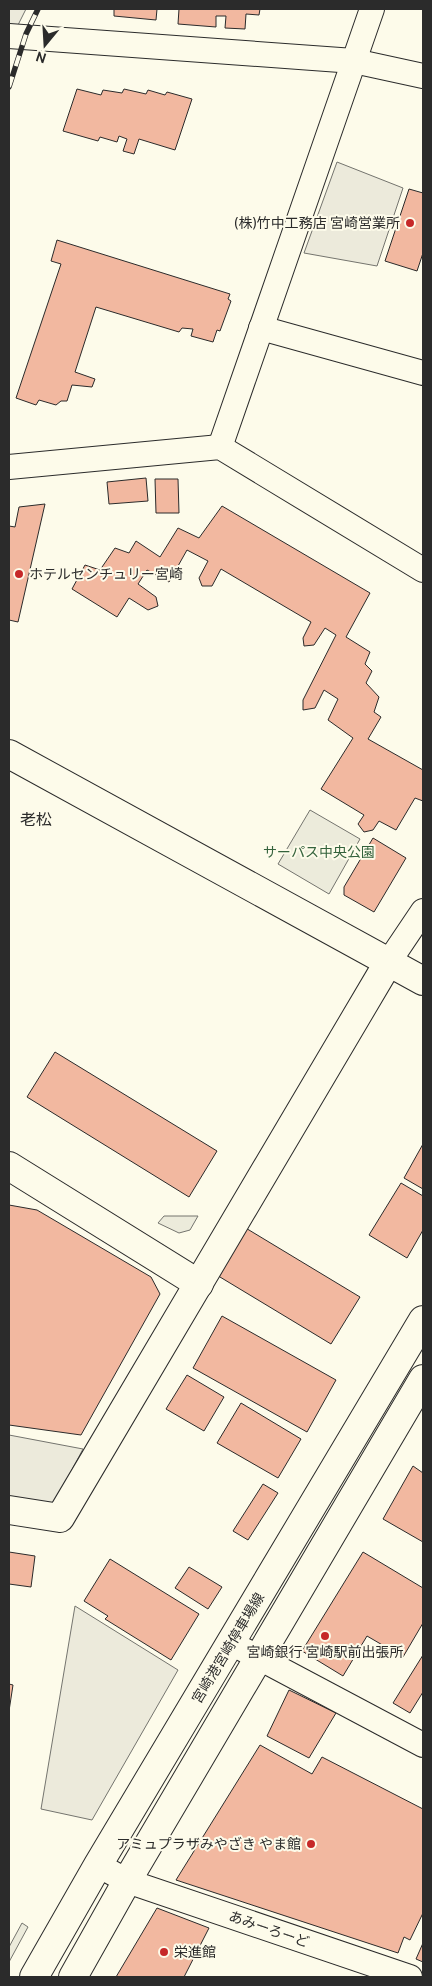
<svg xmlns="http://www.w3.org/2000/svg" width="432" height="1986" font-family="Cabin,'Noto Sans JP',sans-serif">
<style>
.green{fill:#ecebdb;stroke:#74746e}
.parking{fill:#eceadb;stroke:#74746e}
.building{fill:#f2b8a0;stroke:#2b2b2b}
.lines{fill:none;stroke-linecap:round;stroke-linejoin:round}
.street-casing{stroke:#2b2b2b;stroke-width:26}
.secondary-casing{stroke:#2b2b2b;stroke-width:30}
.street{stroke:#fdfbea;stroke-width:24}
.secondary{stroke:#fdfbea;stroke-width:28}
.rail-casing{stroke:#2b2b2b;stroke-width:5.5}
.rail{stroke:#fdfbea;stroke-width:4;stroke-dasharray:11;stroke-linecap:butt}
.poi-dot{fill:#c62828;stroke:#fdfbea;stroke-width:2}
.labels{text-anchor:middle;stroke-width:4;stroke-linejoin:round;paint-order:stroke}
.poi-label{font-size:14px;fill:#2b2b2b;stroke:#fdfbea;text-anchor:end}
.park-label{font-size:14px;fill:#34623c;stroke:#fdfbea}
.street-label{font-size:14px;fill:#2b2b2b;stroke:#fdfbea}
.quarter-label{font-size:16px;fill:#2b2b2b;stroke:#fdfbea}
</style>
<rect width="100%" height="100%" fill="#fdfbea"/>
<g class="green">
<path d="M310,810L360,839L329,894L278,864Z"/>
<path d="M164,1216H198L190,1230L179,1233L158,1223Z"/>
<path d="M22,1923L28,1927L9,1962V1947Z"/>
</g>
<g class="parking">
<path d="M9,9H26L17,27L9,26Z"/>
<path d="M337,162L403,188L377,266L304,253Z"/>
<path d="M9,1435L83,1449L52,1507L9,1501Z"/>
<path d="M75,1606L178,1670L92,1820L41,1809Z"/>
</g>
<g class="building">
<path d="M114,9H157L156,20L114,16Z"/>
<path d="M179,9H260L259,15L246,14L245,29L225,28L226,16H216V27L178,24Z"/>
<path d="M77,89L101,95L103,90L122,93L124,89L146,94L148,90L165,95L167,92L192,99L175,150L139,139L134,154L123,151L127,139L119,136L117,142L100,137L98,141L63,131Z"/>
<path d="M409,189L423,193V253L417,271L385,261Z"/>
<path d="M57,240L230,294L228,299L231,301L220,331L217,330L213,342L191,336L193,329L182,328L179,332L96,307L75,372L95,379L92,387L72,385L67,401H61L56,405L39,400L36,405L16,398L61,264L51,261Z"/>
<path d="M146,478L148,501L109,504L107,482Z"/>
<path d="M155,479H178L179,513H156Z"/>
<path d="M45,504L18,622L9,620V526L15,527L19,507Z"/>
<path d="M222,506L370,593L346,637L370,652L365,664L372,671L366,683L379,697L374,712L381,717L368,739L423,770V801L415,798L396,830L379,821L373,830L364,832L358,824L364,815L321,789L353,738L328,720L338,699L324,690L315,708L303,710V700L336,635L325,628L314,645L304,646L303,638L311,622L221,569L212,586H202L199,578L208,561L187,550L169,582L147,570L138,584L156,597L158,606L148,610L129,598L117,617L72,589L85,565L100,570L115,548L129,553L136,541L160,557L178,528L199,538Z"/>
<path d="M373,838L406,858L374,912L344,895V887Z"/>
<path d="M55,1052L217,1151L189,1197L27,1097Z"/>
<path d="M423,1144V1189L404,1178Z"/>
<path d="M401,1183L423,1196V1230L407,1258L369,1235Z"/>
<path d="M9,1205L37,1210L151,1277L160,1294L81,1435L9,1425Z"/>
<path d="M244,1227L360,1297L331,1344L215,1274Z"/>
<path d="M222,1316L336,1380L307,1432L193,1368Z"/>
<path d="M187,1375L224,1397L204,1431L166,1409Z"/>
<path d="M241,1403L301,1439L278,1478L217,1443Z"/>
<path d="M413,1466L423,1473V1542L383,1519Z"/>
<path d="M263,1484L278,1493L248,1540L233,1531Z"/>
<path d="M9,1552L35,1556L31,1587L9,1584Z"/>
<path d="M363,1552L423,1588V1623L403,1657L367,1636L343,1676L302,1651Z"/>
<path d="M110,1559L199,1614L171,1660L105,1619L108,1616L84,1601Z"/>
<path d="M189,1567L222,1587L208,1609L175,1588Z"/>
<path d="M423,1655V1692L410,1713L393,1703Z"/>
<path d="M9,1684L13,1685L9,1711Z"/>
<path d="M289,1690L336,1713L309,1758L267,1736Z"/>
<path d="M260,1745L312,1774L322,1757L423,1809V1913L410,1940L404,1937L398,1953L176,1880Z"/>
<path d="M157,1908L209,1928L184,1977H116Z"/>
<path d="M423,1943V1962L416,1959Z"/>
</g>
<g class="lines">
<g class="street-casing">
<g id="street">
<path d="M9,36L354,61L423,76"/>
<path d="M261,328L423,373"/>
<path d="M220,447L372,9"/>
<path d="M9,467L220,447L423,570"/>
<path d="M388,963L423,911"/>
<path d="M231,1643L423,1745"/>
<path d="M98,1865L127,1881L410,1977"/>
</g>
</g>
<g class="secondary-casing">
<g id="secondary">
<path d="M9,754L423,981"/>
<path d="M9,1166L199,1284"/>
<path d="M9,1510L60,1518L388,963"/>
<path d="M34,1977L98,1865L423,1320"/>
<path d="M73,1977L127,1881L423,1379"/>
</g>
</g>
<use href="#street" class="street"/>
<use href="#secondary" class="secondary"/>
<g class="rail-casing">
<path id="rail" d="M9,87L26,34L38,9"/>
</g>
<use href="#rail" class="rail"/>
</g>
<g class="poi-dot">
<circle cx="410" cy="223" r="5"/>
<circle cx="19" cy="574" r="5"/>
<circle cx="325" cy="1636" r="5"/>
<circle cx="311" cy="1844" r="5"/>
<circle cx="164" cy="1952" r="5"/>
</g>
<g class="labels">
<g class="poi-label">
<text x="400" y="228">(株)竹中工務店 宮崎営業所</text>
<text x="29" y="579" text-anchor="start">ホテルセンチュリー宮崎</text>
<text x="325" y="1657" text-anchor="middle">宮崎銀行 宮崎駅前出張所</text>
<text x="301" y="1849">アミュプラザみやざき やま館</text>
<text x="174" y="1957" text-anchor="start">栄進館</text>
</g>
<g class="park-label">
<text x="319" y="857">サーパス中央公園</text>
</g>
<g class="street-label">
<text transform="translate(228 1648) rotate(-59)" y="5">宮崎港宮崎停車場線</text>
<text transform="translate(269 1929) rotate(19)" y="5">あみーろーど</text>
</g>
<g class="quarter-label">
<text x="36" y="825">老松</text>
</g>
</g>
<rect width="432" height="1986" fill="none" stroke="#2b2b2b" stroke-width="20"/>
<g transform="translate(45 45) rotate(198)" stroke="#fdfbea" stroke-width="4" paint-order="stroke">
<path d="M0-4L9 19L0 12L-9 19Z" fill="#2b2b2b"/>
<text y="-8" font-size="14" font-weight="bold" text-anchor="middle" fill="#2b2b2b">N</text>
</g>
</svg>
